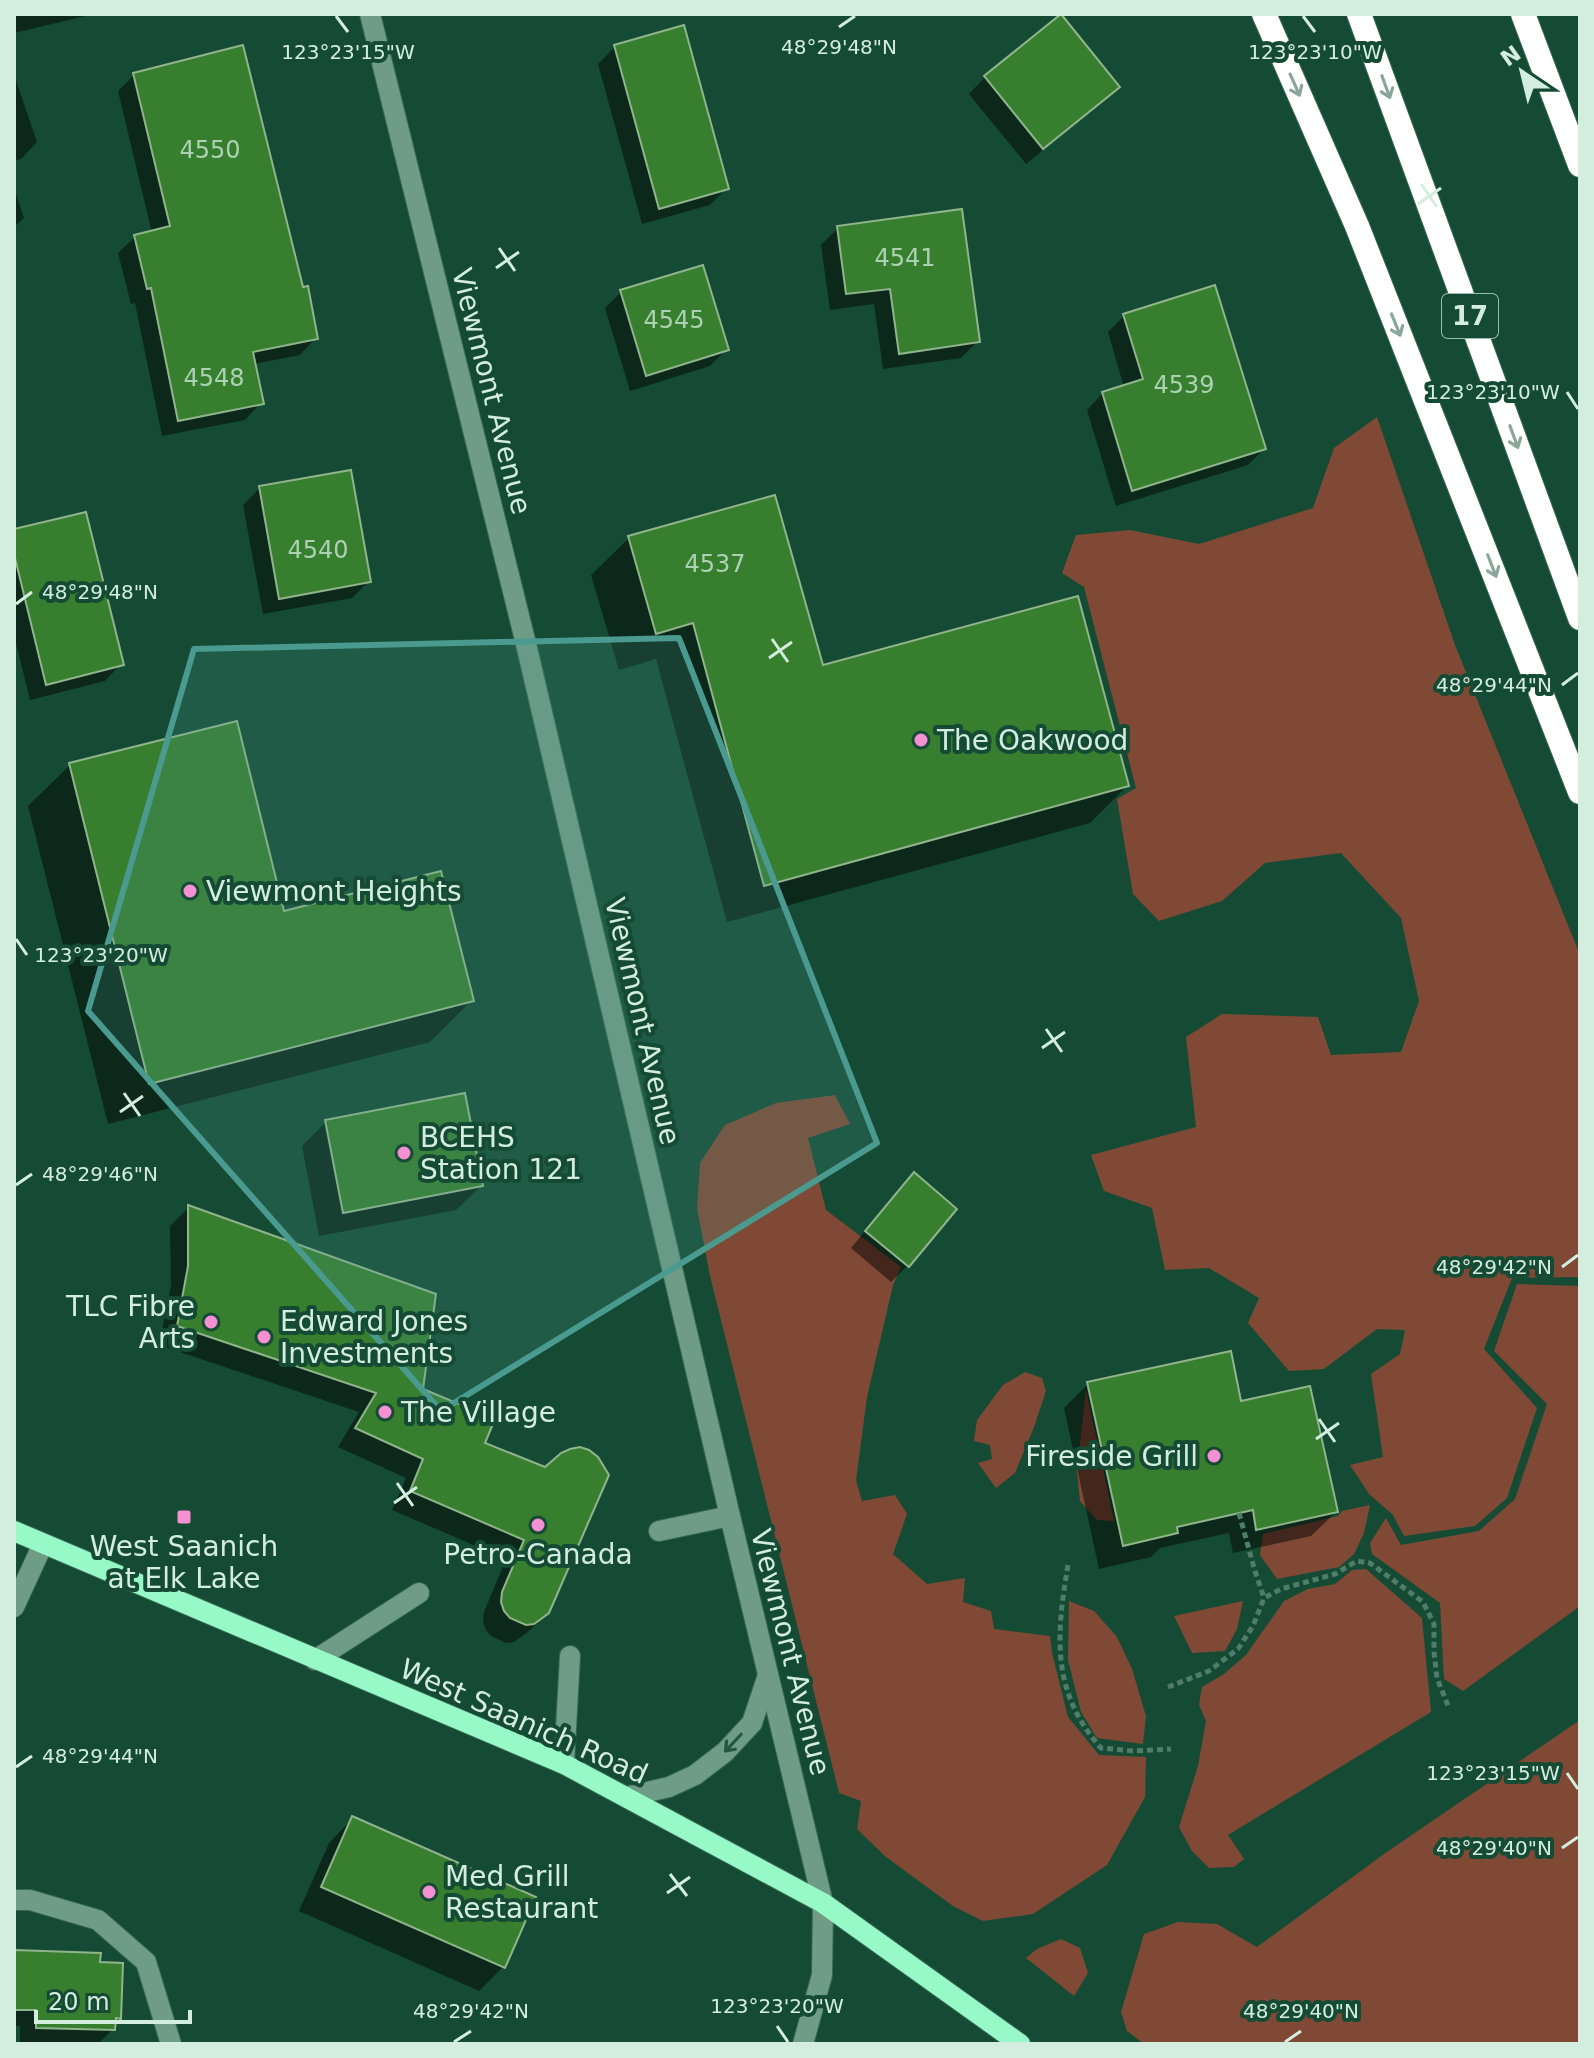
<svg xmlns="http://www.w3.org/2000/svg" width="1594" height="2058" font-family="'DejaVu Sans',sans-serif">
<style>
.green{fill:#804935}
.shadow{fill:#0007}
.building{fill:#387e2f;stroke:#90b48b;stroke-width:2}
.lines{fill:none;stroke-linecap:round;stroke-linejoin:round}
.minor-casing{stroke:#376853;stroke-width:22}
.major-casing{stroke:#376853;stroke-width:22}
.highway-casing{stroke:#376853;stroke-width:26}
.path{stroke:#507d69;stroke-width:5;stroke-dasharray:6 4;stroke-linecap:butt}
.minor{stroke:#6f9c85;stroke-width:20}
.major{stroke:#97f8c8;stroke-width:20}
.highway{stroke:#fff;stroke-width:24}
.oneway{stroke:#8aa59a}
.oneway2{stroke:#225740}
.marked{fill:#4a9a90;fill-opacity:0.2;stroke:#4a9a90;stroke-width:6;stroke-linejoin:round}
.ticks{fill:none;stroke:#d3eddf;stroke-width:3}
.poi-dot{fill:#f591d2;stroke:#154b34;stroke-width:3}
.labels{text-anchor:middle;stroke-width:8;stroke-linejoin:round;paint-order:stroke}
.number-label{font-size:24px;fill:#acd1b3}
.shield{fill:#154b34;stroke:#9abcac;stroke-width:2}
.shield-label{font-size:26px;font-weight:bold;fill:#d3eddf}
.street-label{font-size:28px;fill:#d3eddf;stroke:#154b34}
.poi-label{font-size:28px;fill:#d3eddf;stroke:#154b34;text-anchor:start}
.ticks-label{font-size:20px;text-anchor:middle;fill:#d3eddf;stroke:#154b34;stroke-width:8;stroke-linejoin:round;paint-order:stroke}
</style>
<rect width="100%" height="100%" fill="#154b34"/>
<g class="green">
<path d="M1377,417L1455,645L1580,955V1277L1512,1278L1484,1349L1537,1408L1507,1498L1475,1526L1404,1536L1393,1515L1369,1494L1350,1465L1383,1457L1371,1374L1400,1354L1405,1330L1377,1329L1324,1369L1289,1371L1248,1323L1259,1298L1209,1268L1165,1270L1152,1208L1104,1191L1091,1155L1196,1127L1186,1037L1222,1014L1318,1017L1331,1055L1401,1052L1419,1001L1401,918L1341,853L1265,863L1222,901L1159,921L1133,894L1117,799L1136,788L1084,587L1062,573L1076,535L1130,530L1199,544L1313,508L1334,448Z"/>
<path d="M835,1095L850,1124L808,1138L826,1210L901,1267L893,1285L867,1397L856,1480L862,1501L895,1495L907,1514L893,1554L927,1584L965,1578L963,1602L991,1611L994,1629L1050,1636L1052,1653L1068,1717L1099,1755L1146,1757L1145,1797L1107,1865L1033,1914L983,1921L953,1906L886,1857L857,1829L861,1801L839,1793L710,1276L697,1208L700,1163L725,1125L776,1103Z"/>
<path d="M1517,1284L1580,1286V1606L1463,1691L1444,1679L1440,1603L1372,1554L1370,1543L1386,1518L1401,1545L1479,1531L1515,1499L1547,1404L1494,1351Z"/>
<path d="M1025,1372L1042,1378L1046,1391L1034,1427L1015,1473L996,1488L978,1463L992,1459L990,1445L974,1441L977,1420L1003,1385Z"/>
<path d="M1086,1390L1114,1521L1097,1520L1080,1501L1077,1471Z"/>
<path d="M1370,1505L1364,1533L1354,1554L1339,1567L1277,1579L1260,1555L1263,1534L1338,1516L1342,1511Z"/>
<path d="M1366,1569L1422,1618L1431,1712L1228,1835L1244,1859L1234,1867L1209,1868L1192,1851L1179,1827L1198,1766L1206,1721L1199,1705L1202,1687L1224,1674L1246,1655L1284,1601L1308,1589L1335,1584L1352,1570Z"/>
<path d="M1069,1601L1094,1611L1117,1637L1132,1669L1146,1716L1143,1744L1097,1738L1081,1712L1068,1660Z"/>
<path d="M1243,1601L1237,1629L1225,1651L1192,1653L1174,1616Z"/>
<path d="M1580,1720V2044H1144L1127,2031L1121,2012L1144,1934L1178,1922L1217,1924L1257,1947L1384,1854Z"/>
<path d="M1061,1939L1080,1948L1088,1973L1074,1996L1026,1958L1037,1949Z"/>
</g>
<g class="shadow">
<path d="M14,14H94L14,33Z"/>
<path d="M615,47L727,188L710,205L642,224L598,64Z"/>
<path d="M134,75L302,289L316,338L300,355L254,364L261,403L245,420L162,436L135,303L131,304L118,253L135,237L152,233L118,91Z"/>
<path d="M985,77L1117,87L1101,103L1026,164L969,94Z"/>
<path d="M16,80L37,142L21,159L14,161V81Z"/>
<path d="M14,188L24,218L14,227Z"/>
<path d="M838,228L978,341L961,358L883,369L874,304L830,310L821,245Z"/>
<path d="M621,292L726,350L710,366L630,391L605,308Z"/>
<path d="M1124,316L1264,449L1248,465L1116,506L1087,410L1103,393L1124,387L1108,332Z"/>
<path d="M260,488L369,581L352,598L263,614L243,505Z"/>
<path d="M14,531L121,664L105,681L30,700L14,635Z"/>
<path d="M629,538L821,667L1127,786L1090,823L727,922L656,659L619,670L591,575Z"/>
<path d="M70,765L282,913L471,1001L430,1042L108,1124L28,806Z"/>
<path d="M326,1122L481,1186L456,1210L319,1236L302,1146Z"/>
<path d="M898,1191L955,1209L907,1266L891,1282L851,1248Z"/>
<path d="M189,1207L421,1391L482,1444L546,1469L548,1612L528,1632L514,1642L506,1643L491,1636L486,1630L483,1622L484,1612L506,1559L392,1510L406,1478L338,1447L359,1412L159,1345L171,1286L170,1226Z"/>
<path d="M1088,1384L1240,1403L1336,1512L1311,1536L1233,1553L1229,1533L1160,1548L1151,1557L1099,1569L1064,1408Z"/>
<path d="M353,1818L503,1967L479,1991L299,1911L329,1843Z"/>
<path d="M14,1952L98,1964L119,2018L113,2024V2029L98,2044H20V2026H14Z"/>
</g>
<g class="building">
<path d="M1061,14L1120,87L1043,149L984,76Z"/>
<path d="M684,25L729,189L659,209L614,45Z"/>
<path d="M243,45L303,287L308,286L318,339L253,352L264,404L178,421L151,288L147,289L134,235L170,226L133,73Z"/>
<path d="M962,209L980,342L899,354L890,289L846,294L837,226Z"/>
<path d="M703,265L729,350L646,376L620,290Z"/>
<path d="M1215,285L1266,449L1132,491L1102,392L1143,379L1123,314Z"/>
<path d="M351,470L371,582L279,599L259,486Z"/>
<path d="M775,495L823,665L1078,596L1129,786L764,886L693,623L656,634L628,536Z"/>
<path d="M86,512L124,665L46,685L14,554V529Z"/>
<path d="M237,721L284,911L441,871L474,1001L149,1084L69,763Z"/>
<path d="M465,1093L483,1186L343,1213L325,1120Z"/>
<path d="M914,1172L957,1209L909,1267L865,1231Z"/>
<path d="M188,1205L436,1294L423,1389L495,1419L485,1443L545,1467L561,1453L570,1449L580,1447L589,1450L598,1457L609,1475L549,1613L534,1624L526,1625L510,1618L504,1611L501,1602L502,1592L524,1540L410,1491L423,1459L355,1428L376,1393L177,1326L188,1266Z"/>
<path d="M1231,1351L1241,1401L1310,1386L1338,1512L1256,1530L1253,1510L1177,1527L1178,1533L1123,1546L1087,1382Z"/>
<path d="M352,1816L536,1897L505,1968L321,1887Z"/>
<path d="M14,1950L101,1953L100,1962L123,1963L121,2019L116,2018L115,2030L36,2028V2010H14Z"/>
</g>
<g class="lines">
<g class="minor-casing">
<g id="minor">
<path d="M370,14L526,644L730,1516L823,1903L822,1975L803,2044"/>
<path d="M659,1531L730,1516"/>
<path d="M14,1607L43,1544"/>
<path d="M315,1660L419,1593"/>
<path d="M564,1764L570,1656"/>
<path d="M626,1797L669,1787L695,1775L725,1752L752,1723L768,1675"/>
<path d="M14,1900H30L98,1920L146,1962L171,2044"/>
</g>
</g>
<g class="major-casing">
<path id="major" d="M14,1531L564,1764L823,1903L1020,2044"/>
</g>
<g class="highway-casing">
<g id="highway">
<path d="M1264,14L1357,226L1580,792"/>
<path d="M1359,14L1580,618"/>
<path d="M1523,14L1580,165"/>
</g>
</g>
<g class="path">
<path d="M1239,1513L1254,1568L1264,1598"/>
<path d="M1068,1565C1056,1635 1051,1692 1101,1748L1134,1751L1171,1749"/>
<path d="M1168,1687L1209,1671L1238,1649L1253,1626L1264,1598L1281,1589L1335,1574L1357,1561L1370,1563L1423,1602L1434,1624V1652L1437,1678L1449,1708"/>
</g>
<use href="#minor" class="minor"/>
<use href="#major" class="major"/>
<use href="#highway" class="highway"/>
</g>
<defs><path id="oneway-shaft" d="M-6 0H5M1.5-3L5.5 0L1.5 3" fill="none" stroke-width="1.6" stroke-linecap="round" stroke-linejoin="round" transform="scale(2)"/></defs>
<g class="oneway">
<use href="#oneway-shaft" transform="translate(1295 85) rotate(66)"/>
<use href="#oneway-shaft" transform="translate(1386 87) rotate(70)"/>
<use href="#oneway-shaft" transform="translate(1396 325) rotate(68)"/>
<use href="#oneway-shaft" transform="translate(1514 437) rotate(70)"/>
<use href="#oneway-shaft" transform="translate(1492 566) rotate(69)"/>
</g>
<use class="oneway2" href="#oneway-shaft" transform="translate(733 1743) rotate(133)"/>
<path class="marked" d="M679,638L877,1143L441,1411L88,1011L194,649Z"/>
<path class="ticks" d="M336,16L348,32M1303,16L1315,32M839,27L855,16M1421,184L1437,207M1418,204L1441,188M499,248L515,271M496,268L519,252M1567,392L1578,409M16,604L32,592M772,639L788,662M769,658L792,642M1562,685L1578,673M16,939L27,955M1046,1029L1062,1052M1042,1048L1065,1032M124,1093L140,1116M120,1112L143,1096M16,1185L32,1174M1562,1267L1578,1255M1319,1419L1335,1442M1316,1439L1339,1423M397,1483L413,1506M394,1503L417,1487M16,1767L32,1756M1567,1773L1578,1789M1562,1848L1578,1837M670,1874L687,1896M667,1893L690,1877M777,2026L788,2042M454,2042L471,2031M1285,2042L1301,2031"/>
<g class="poi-dot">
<circle cx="921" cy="740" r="8"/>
<circle cx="190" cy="891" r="8"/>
<circle cx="404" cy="1153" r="8"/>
<circle cx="211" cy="1322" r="8"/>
<circle cx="264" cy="1337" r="8"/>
<circle cx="385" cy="1412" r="8"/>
<circle cx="1214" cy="1456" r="8"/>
<rect x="176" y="1509" width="16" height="16" rx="4"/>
<circle cx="538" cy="1525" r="8"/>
<circle cx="429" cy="1892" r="8"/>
</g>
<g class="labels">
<g class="number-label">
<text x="210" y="158">4550</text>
<text x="905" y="266">4541</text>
<text x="674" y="328">4545</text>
<text x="214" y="386">4548</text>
<text x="1184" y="393">4539</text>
<text x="318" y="558">4540</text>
<text x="715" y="572">4537</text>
</g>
<rect class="shield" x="1442" y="294" width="56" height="44" rx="6"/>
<g class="shield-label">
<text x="1470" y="325">17</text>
</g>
<g class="street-label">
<text transform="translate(492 391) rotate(76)" y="10">Viewmont Avenue</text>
<text transform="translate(643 1021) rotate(77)" y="10">Viewmont Avenue</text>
<text transform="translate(791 1652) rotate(76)" y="10">Viewmont Avenue</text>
<text transform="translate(524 1721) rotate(24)" y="10">West Saanich Road</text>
</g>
<g class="poi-label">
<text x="937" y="750">The Oakwood</text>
<text x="206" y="901">Viewmont Heights</text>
<text x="420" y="1147">BCEHS<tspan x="420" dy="32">Station 121</tspan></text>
<text x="195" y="1316" text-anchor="end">TLC Fibre<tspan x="195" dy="32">Arts</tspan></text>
<text x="280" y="1331">Edward Jones<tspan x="280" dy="32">Investments</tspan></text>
<text x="401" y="1422">The Village</text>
<text x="1198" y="1466" text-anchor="end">Fireside Grill</text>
<text x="184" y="1556" text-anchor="middle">West Saanich<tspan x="184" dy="32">at Elk Lake</tspan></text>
<text x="538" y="1564" text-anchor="middle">Petro-Canada</text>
<text x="445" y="1886">Med Grill<tspan x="445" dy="32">Restaurant</tspan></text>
</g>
</g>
<g class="ticks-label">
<text x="839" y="54">48°29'48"N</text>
<text x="348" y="59">123°23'15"W</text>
<text x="1315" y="59">123°23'10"W</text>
<text x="1493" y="399">123°23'10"W</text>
<text x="100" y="599">48°29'48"N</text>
<text x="1494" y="692">48°29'44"N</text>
<text x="101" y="962">123°23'20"W</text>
<text x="100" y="1181">48°29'46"N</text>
<text x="1494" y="1274">48°29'42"N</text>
<text x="100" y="1763">48°29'44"N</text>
<text x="1493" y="1780">123°23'15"W</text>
<text x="1494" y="1855">48°29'40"N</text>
<text x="777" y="2013">123°23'20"W</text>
<text x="471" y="2018">48°29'42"N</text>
<text x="1301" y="2018">48°29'40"N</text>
</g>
<rect width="1594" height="2058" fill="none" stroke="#d3eddf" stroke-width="32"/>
<g transform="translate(1522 72) rotate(325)" stroke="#154b34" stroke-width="6" paint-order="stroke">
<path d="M0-6L14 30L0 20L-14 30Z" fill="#d3eddf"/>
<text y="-12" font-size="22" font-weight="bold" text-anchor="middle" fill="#d3eddf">N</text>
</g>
<path d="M36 2010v12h154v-12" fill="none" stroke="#d3eddf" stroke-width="4"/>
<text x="48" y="2010" font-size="24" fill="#d3eddf" stroke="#154b34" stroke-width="6" paint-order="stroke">20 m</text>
</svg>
